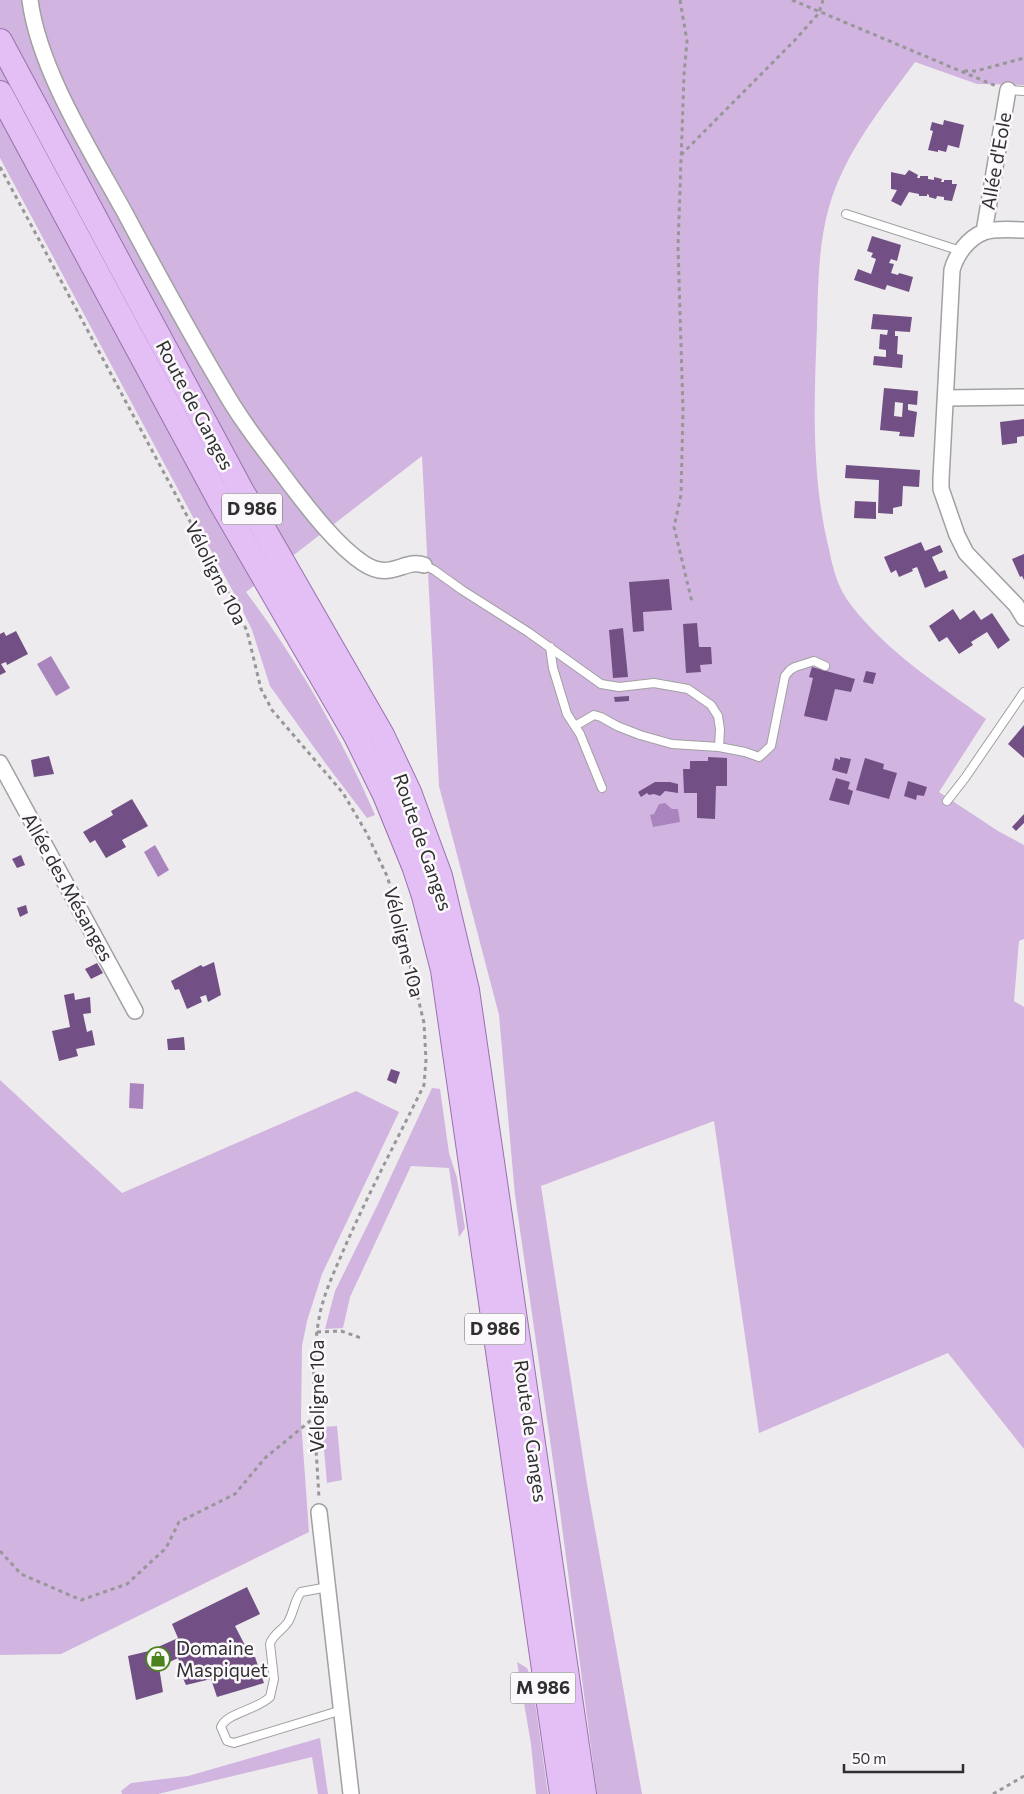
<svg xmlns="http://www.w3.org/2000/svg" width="1024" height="1794" font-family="Commissioner,sans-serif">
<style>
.green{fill:#d1b5e0}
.water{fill:#aa84bd}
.building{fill:#724f84;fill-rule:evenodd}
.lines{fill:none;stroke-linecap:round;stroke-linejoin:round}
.service-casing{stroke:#a1a0a2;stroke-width:10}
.minor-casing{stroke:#a1a0a2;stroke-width:18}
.primary-casing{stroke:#9971ad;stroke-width:26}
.path{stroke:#989698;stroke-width:3;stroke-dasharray:4 4;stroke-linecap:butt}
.service{stroke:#fff;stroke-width:8}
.minor{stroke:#fff;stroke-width:15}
.primary{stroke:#e4bff6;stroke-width:24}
.labels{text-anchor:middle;stroke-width:5;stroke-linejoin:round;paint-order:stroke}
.shield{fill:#fbf9fc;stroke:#6d6c6d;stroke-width:1}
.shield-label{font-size:18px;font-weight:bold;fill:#302f30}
.street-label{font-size:19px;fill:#302f30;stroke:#fbf9fc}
.poi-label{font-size:19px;fill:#302f30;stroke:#fbf9fc;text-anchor:start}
</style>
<rect width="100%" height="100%" fill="#edebee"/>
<g class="green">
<path d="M0,0H1024V85L977,84L915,62C882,107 845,152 829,207C818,246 818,288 817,327C814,401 811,477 829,549C833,569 838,589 851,605C887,652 939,685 986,719L939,792L998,831L1024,845V939L1019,941L1014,1001L1024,1007V1449L948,1353L759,1433L714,1121L541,1186L587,1484L642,1794H597L558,1496L515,1195L499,1015L439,786L422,456L246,592C298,661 341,736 375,815L367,818L326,764L270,686L252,630L237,599L0,158Z"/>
<path d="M0,1080L122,1193L356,1091L399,1112L322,1274L307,1321L302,1346L301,1420L309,1532L61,1654L0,1655Z"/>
<path d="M432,1088L440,1089L449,1153L457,1178L465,1228L459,1237L449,1168L411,1166L350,1297L343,1328L325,1329L335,1291L378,1204Z"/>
<path d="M337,1426L342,1480L327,1483L322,1427Z"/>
<path d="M517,1662L527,1668L532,1680L548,1794H536L531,1744Z"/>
<path d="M320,1738L328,1794H318L312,1757L158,1794H122L121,1791L131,1783L188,1776Z"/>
</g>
<g class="water">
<path d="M51,656L70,688L56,696L37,664Z"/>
<path d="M665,803L672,809H678L680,822L653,827L650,815L654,814L659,804Z"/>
<path d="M155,845L169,870L158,877L144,852Z"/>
<path d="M130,1083L144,1084L143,1109L129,1108Z"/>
</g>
<g class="building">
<path d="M944,120L964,125L959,148L948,145L946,152L938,150V152L928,150L933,131L930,130L932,122L943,125Z"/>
<path d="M909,170L918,175L917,178H920V176H928V179L934,180V177L942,179L941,182H944V180H952V184H957L952,201L944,200V197L937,196L936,199L929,197V195L927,194V196H919V194L909,192L901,206L891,201L897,190L891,189V172L905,175Z"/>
<path d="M872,236L901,245L897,261L891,259L889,263L894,264L891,273L898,275L899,273L913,277L909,292L887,285L885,290L854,280L858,269L871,274L876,259L871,257L873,253L867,251Z"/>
<path d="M873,314L912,317L910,332L895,331V336H898L897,354L903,355L902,368L873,365L874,356L886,357V350L879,349L880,334L887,335L888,330L871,329Z"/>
<path d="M884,388L918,391L917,405L908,404V410L917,412L914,437L899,436L900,432L880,430ZM895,402L903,403L902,417L894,416Z"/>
<path d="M1024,419V436L1017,437V443L1002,445L1000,422Z"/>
<path d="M846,465L920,470L919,487L903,486L902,506L893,508V514L878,513L879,480L845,478Z"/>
<path d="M855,501L876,502V519L854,518Z"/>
<path d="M921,542L925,551L940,545L943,552L932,557L939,572L945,570L948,578L925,588L917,567L912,569L913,571L899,577L896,570L891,573L884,557Z"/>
<path d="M1024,554V580L1022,576L1020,577L1012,559Z"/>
<path d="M669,579L672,610L643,612L644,631L633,632L629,582Z"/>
<path d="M953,609L960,620L974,610L981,620L992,613L1010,640L998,649L987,632L971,642L973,645L959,654L947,637L939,642L929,626Z"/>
<path d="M697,623L699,647H711L712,664L700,665L701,672L686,673L683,624Z"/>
<path d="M623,628L628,677L613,678L609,630Z"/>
<path d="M16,631L28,654L7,665L6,662L1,664L6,672L0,675V634L4,632L6,636Z"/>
<path d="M812,667L855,679L851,692L835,689L827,721L804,716L813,678L809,677Z"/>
<path d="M866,671L876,673L873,684L863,682Z"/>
<path d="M629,696V701L615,702L614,697Z"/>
<path d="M1024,725V758L1008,744Z"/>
<path d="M49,756L54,774L34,777L31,760Z"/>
<path d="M708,757L727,758V786H716L715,819L697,818V793H684L683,769H690V761H708Z"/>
<path d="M840,757L851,759L847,774L832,770L835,758L840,760Z"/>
<path d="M865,758L884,764L883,769L897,773L889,799L856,790Z"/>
<path d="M836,778L850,782L848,789L853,791L849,805L829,800Z"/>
<path d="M908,781L927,787L924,796L917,795L916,800L904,796Z"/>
<path d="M655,782H670L678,784V793L665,791L660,796L654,794L649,795L647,793L641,797L638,792Z"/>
<path d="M132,799L148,826L122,840L126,847L106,858L95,840L90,843L83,832L113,815L111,811Z"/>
<path d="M1024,814V823L1016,831L1012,827Z"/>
<path d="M21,855L25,865L17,868L12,859Z"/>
<path d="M26,905L28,913L20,917L17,908Z"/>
<path d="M214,962L221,995L208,1002L206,995L200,997L202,1002L187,1009L179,989L175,990L171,981L201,965L203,967Z"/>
<path d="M97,963L103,973L91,979L85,969Z"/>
<path d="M74,993L75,1000L90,997L91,1013L83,1014L87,1032L92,1030L95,1045L76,1049L78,1056L59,1061L52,1031L70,1027L64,995Z"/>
<path d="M184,1037L185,1050H168L167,1039Z"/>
<path d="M391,1069L400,1072L396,1084L387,1080Z"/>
<path d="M247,1587L260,1614L235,1626L251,1657H255L264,1683L217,1697L211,1679L186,1685L177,1665L180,1663L178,1658L159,1667L163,1692L136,1700L128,1656L149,1651L178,1638L172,1624Z"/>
</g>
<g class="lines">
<g class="service-casing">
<g id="service">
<path d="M1008,90L1024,91"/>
<path d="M846,214L961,251"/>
<path d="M424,565L434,570L462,590L528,632L601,684L619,687L654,683L688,689L711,705L718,716L720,729L719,747L672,744L640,735L617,726L601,717L594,715L575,726"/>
<path d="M550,647L553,668L567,714L580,734L602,788"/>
<path d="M719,747L745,752L759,757L771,746L785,676L790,670L795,667L814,661L825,666"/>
<path d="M947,801L965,778L1024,692"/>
<path d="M328,1587L301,1592C294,1601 294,1612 288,1622C283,1630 272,1635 270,1644L274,1679L270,1697C257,1710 226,1713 221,1727L227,1741L234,1743L342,1710"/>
</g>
</g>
<g class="minor-casing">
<g id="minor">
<path d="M30,0C39,70 91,151 125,213C156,271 188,330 222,387C241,421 266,452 289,483C309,509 336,545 363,563C391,582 404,558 424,565"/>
<path d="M1024,230C1012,230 996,228 984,232C968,238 956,255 952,270L941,479V489L957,535L966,553L1016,605L1024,618"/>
<path d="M984,232L1008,90"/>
<path d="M946,398L1024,397"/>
<path d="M0,763L135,1011"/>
<path d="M319,1512L351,1794"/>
</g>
</g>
<g class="primary-casing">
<g id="primary">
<path d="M0,41L240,488L382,735L409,792L440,876L467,990L584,1794"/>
<path d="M0,93L221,503L356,736L385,795L414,866L424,896L443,970L562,1794"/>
</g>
</g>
<g class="path">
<path d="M680,0L687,41L684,75L678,247L683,410L681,495L674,527L692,602"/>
<path d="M792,0L996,86"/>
<path d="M964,71H976L1024,58"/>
<path d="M681,155L794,41L819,13L823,0"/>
<path d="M0,167L230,596L247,631L261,689L272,710L343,793L366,832L387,876L394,898L424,1023L426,1060L424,1085C397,1140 368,1194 344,1249C335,1270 325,1291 320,1313C308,1374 316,1437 319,1499"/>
<path d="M317,1332L341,1331L361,1338"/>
<path d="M0,1551L21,1574L81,1600L127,1584L166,1548L179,1522L235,1494L265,1458L315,1417"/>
<path d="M993,1794L1024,1776"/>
</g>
<use href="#service" class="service"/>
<use href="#minor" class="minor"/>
<use href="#primary" class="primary"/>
</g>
<defs>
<g id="shop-ring" transform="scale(1.25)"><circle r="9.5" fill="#fbf9fc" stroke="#4d831c" stroke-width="1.5"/><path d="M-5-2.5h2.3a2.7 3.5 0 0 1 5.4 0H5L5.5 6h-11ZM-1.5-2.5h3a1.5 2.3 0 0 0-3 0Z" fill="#4d831c"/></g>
</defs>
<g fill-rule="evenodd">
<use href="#shop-ring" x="158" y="1659"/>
</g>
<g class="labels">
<g class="shield">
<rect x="222" y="493.5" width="60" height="31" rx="4"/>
<rect x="465" y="1313.5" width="60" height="31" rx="4"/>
<rect x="510.5" y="1672.5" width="65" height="31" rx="4"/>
</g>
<g class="shield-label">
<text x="252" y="515">D 986</text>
<text x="495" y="1335">D 986</text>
<text x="543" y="1694">M 986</text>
</g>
<g class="street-label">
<text transform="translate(996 161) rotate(-80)" y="7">Allée d'Eole</text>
<text transform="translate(195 405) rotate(62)" y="7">Route de Ganges</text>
<text transform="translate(216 573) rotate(63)" y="7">Véloligne 10a</text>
<text transform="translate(423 842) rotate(71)" y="7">Route de Ganges</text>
<text transform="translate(68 887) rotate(61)" y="7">Allée des Mésanges</text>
<text transform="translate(404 942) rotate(76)" y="7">Véloligne 10a</text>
<text transform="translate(317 1396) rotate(-90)" y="7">Véloligne 10a</text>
<text transform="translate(531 1431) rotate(82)" y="7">Route de Ganges</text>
</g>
<g class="poi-label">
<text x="176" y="1655">Domaine<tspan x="176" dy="22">Maspiquet</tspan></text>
</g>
</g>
<path d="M844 1764v8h119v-8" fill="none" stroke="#302f30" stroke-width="2.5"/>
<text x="852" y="1764" font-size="15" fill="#302f30" stroke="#fbf9fc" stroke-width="4" paint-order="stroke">50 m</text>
</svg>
